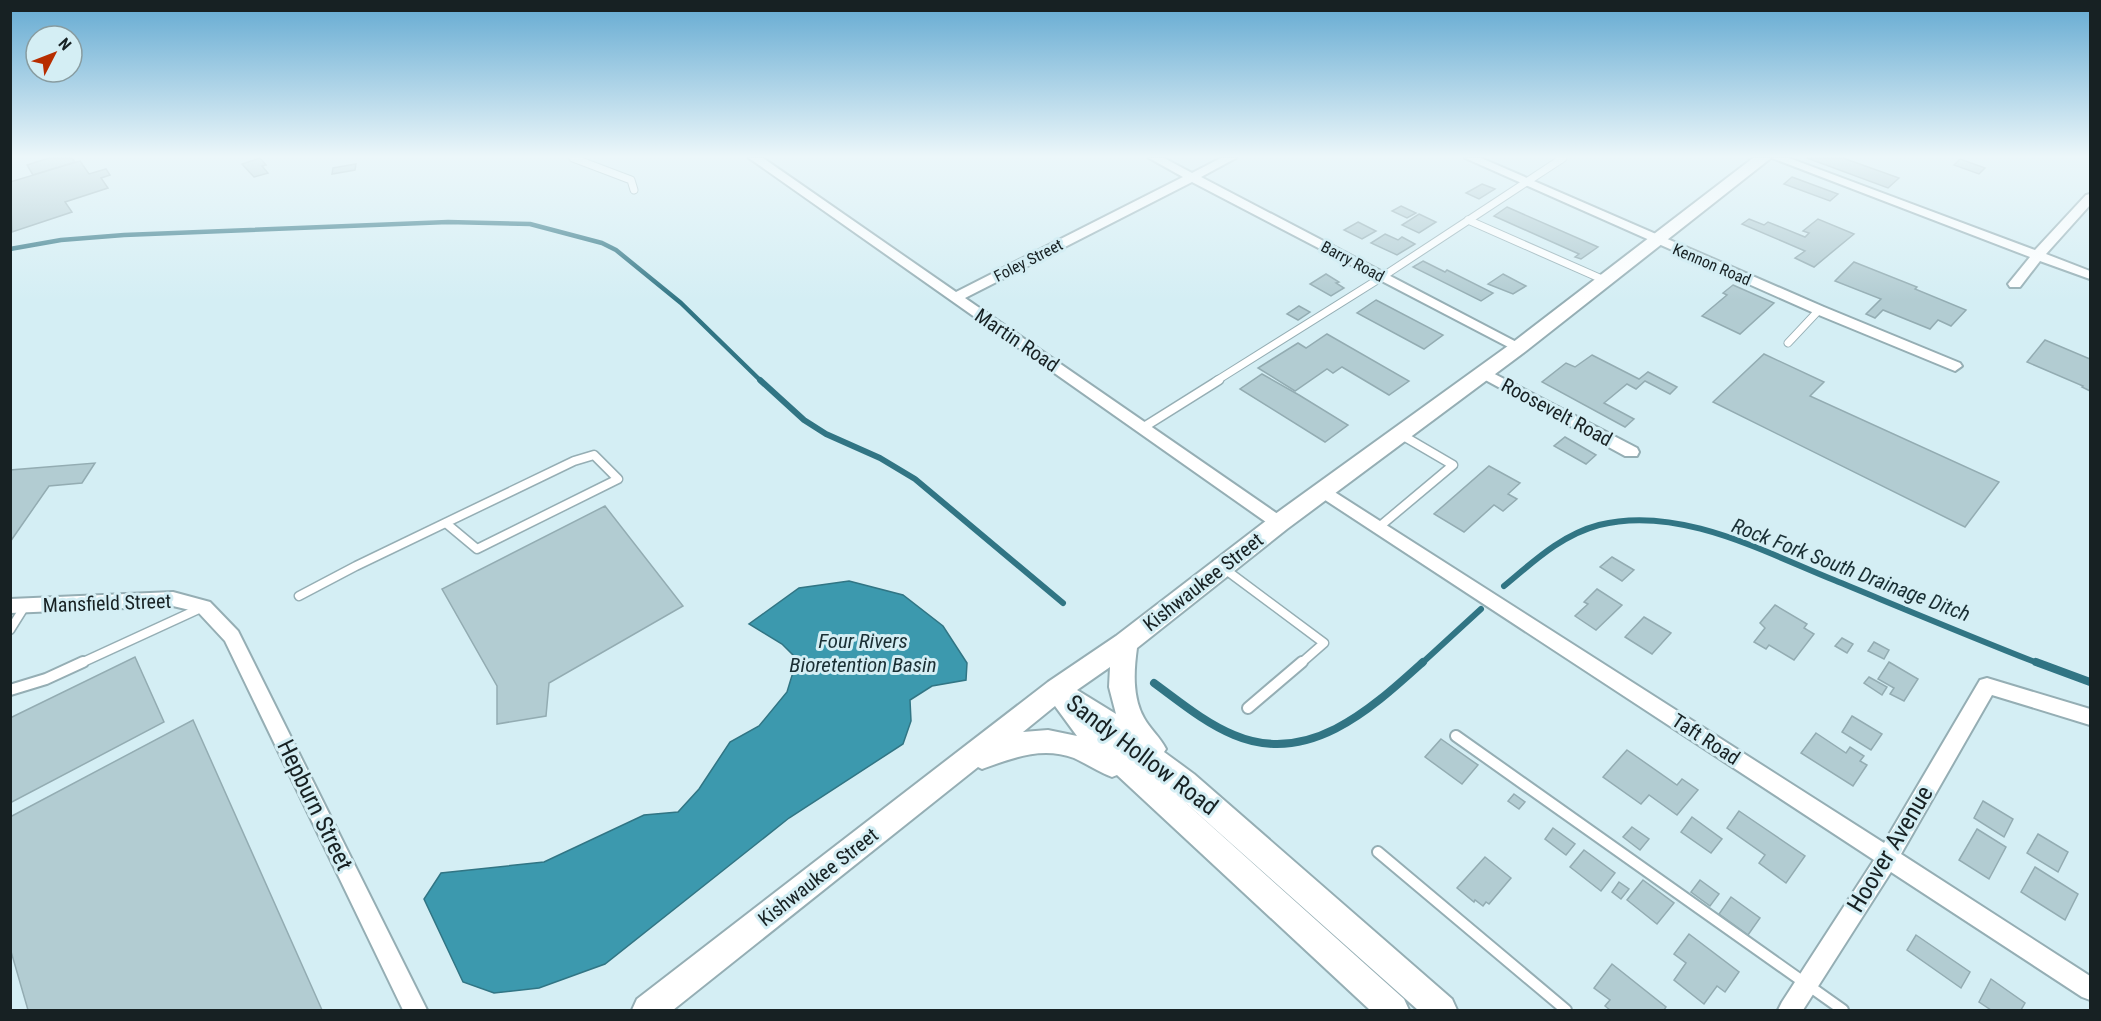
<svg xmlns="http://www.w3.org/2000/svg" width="2101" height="1021" font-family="'Roboto Condensed',sans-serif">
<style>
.water{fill:#3c99ae;stroke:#317584;stroke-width:1.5}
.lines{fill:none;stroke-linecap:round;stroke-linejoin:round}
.stream-far2{stroke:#317584;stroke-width:4.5}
.stream-far1{stroke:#317584;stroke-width:6}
.stream{stroke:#317584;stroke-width:8}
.building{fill:#b2ccd2;stroke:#93acb2;stroke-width:1.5}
.lane-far2-casing{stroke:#95aeb4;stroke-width:9}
.lane-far1-casing{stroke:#95aeb4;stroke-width:11}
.lane-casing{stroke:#95aeb4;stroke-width:14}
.street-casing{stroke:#95aeb4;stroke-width:4}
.secondary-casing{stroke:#95aeb4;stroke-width:4}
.lane-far2{stroke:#fff;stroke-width:7}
.lane-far1{stroke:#fff;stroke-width:8}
.lane{stroke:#fff;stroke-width:10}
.street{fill:#fff;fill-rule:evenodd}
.secondary{fill:#fff;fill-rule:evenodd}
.labels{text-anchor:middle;stroke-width:6;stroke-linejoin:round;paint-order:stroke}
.far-street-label{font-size:16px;fill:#172123;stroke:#d4eef4}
.street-label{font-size:20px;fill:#172123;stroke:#d4eef4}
.water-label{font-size:21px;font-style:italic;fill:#1a2f34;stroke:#d4eef4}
.near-street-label{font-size:24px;fill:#172123;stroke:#d4eef4}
</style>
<rect width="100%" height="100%" fill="#d4eef4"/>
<path class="water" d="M849,581L903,595L943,626L967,663L966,680L932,686L910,700L911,721L903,744L789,818L605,964L539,988L494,993L463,982L424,899L441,873L544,862L644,815L678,812L699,789L730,742L759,726L787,692L797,659L782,644L749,624L799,588Z"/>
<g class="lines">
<path class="stream-far2" d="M10,249L61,240L124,235L448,222L530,224L602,243L616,250L681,303L761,381"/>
<g class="stream-far1">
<path d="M760,380L804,420L826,434L880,458L915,479L1063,603"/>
<path d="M1504,586C1533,562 1561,535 1599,525C1678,505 1762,551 1834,580C1902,608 1971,637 2040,664"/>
<path d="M1421,664L1481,609"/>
</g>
<g class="stream">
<path d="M2036,662L2090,682"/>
<path d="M1154,683C1180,702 1205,723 1234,735C1309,767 1372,708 1423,662"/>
</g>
</g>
<g class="building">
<path d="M49,158H72L75,162L33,175L27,165Z"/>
<path d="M260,158L266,165L262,166L268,173L254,177L242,164Z"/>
<path d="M1807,158H1843L1899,178L1888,188Z"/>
<path d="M1960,159L1985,168L1979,174L1954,165Z"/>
<path d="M80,161L89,174L106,169L110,175L101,178L108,188L65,202L72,212L12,232L10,182Z"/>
<path d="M356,164L355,170L332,174L333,168Z"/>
<path d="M1792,177L1838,194L1830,201L1784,184Z"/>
<path d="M1482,184L1495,189L1479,199L1466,193Z"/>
<path d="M1401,206L1416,213L1407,218L1392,211Z"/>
<path d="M1507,207L1598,247L1581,259L1575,257L1579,254L1494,216Z"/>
<path d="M1419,214L1436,222L1419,233L1402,225Z"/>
<path d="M1749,219L1764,225L1768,222L1805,237L1809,233L1803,231L1818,219L1854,234L1814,267L1795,258L1805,251L1742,224Z"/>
<path d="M1358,222L1376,231L1362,239L1344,230Z"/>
<path d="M1385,234L1398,240L1402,237L1415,244L1397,255L1371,243Z"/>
<path d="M1423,261L1445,272L1447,270L1493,293L1481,301L1413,267Z"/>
<path d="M1854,262L1917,287L1915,289L1966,310L1951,326L1938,320L1930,329L1883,310L1875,318L1866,314L1881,299L1835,281Z"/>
<path d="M1326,274L1339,282L1336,283L1344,288L1331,296L1310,284Z"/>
<path d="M1503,274L1526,286L1513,294L1488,284Z"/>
<path d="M1733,285L1774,303L1740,334L1702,316L1727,295L1723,293Z"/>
<path d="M1376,300L1443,335L1424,349L1357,313Z"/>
<path d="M1299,306L1310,312L1298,320L1287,314Z"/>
<path d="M1327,334L1409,381L1389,395L1342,367L1333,373L1327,369L1295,391L1258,368L1298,343L1306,348Z"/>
<path d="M2045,340L2090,359V391L2082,387L2083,386L2027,362Z"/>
<path d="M1764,354L1824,382L1810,396L1999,482L1965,527L1713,402Z"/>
<path d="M1592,355L1639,379L1648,372L1677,387L1670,394L1645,381L1636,389L1627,384L1604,403L1634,419L1625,427L1542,382L1566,363L1575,367Z"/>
<path d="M1262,374L1299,395L1348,425L1325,442L1240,389Z"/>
<path d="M1565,437L1596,455L1586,464L1554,446Z"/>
<path d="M95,463L82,483L49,486L10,542V470Z"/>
<path d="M1489,466L1520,483L1508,494L1517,499L1503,511L1494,505L1464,532L1434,514Z"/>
<path d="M605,506L683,606L549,683L546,716L497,724V686L442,589Z"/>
<path d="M1612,557L1634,570L1622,581L1600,567Z"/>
<path d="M1597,589L1622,605L1596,630L1575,616L1588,604L1584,602Z"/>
<path d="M1775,605L1807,624L1804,628L1814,634L1794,660L1769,645L1766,649L1754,642L1765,628L1760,623Z"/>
<path d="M1644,617L1671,633L1652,654L1625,637Z"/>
<path d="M1842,638L1853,644L1847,653L1835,646Z"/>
<path d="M1874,642L1889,650L1884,659L1868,651Z"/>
<path d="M135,657L164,722L10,803V718Z"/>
<path d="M1889,662L1918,679L1904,701L1890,694L1894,688L1878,679Z"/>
<path d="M1869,677L1887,687L1882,695L1864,683Z"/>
<path d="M1852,716L1882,734L1871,750L1842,732Z"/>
<path d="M193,720L322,1010H28L10,948V817Z"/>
<path d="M1816,733L1846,753L1850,747L1864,756L1860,761L1867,765L1853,786L1801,753Z"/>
<path d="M1441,739L1478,765L1462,784L1425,757Z"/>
<path d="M1627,750L1677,785L1682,779L1698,790L1677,815L1649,795L1641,804L1603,777Z"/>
<path d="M1514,794L1525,802L1519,809L1508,801Z"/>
<path d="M1983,801L2013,819L2004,837L1974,818Z"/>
<path d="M1739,811L1805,856L1786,883L1759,863L1765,855L1727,828Z"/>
<path d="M1692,817L1722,839L1711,853L1681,832Z"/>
<path d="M1632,827L1649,839L1640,850L1623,837Z"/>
<path d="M1553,828L1575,844L1566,855L1545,839Z"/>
<path d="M1977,829L2006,847L1989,879L1959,860Z"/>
<path d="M2038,834L2068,852L2058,872L2027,853Z"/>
<path d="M1584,850L1615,873L1601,891L1570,867Z"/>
<path d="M1485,857L1511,878L1489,904L1486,902L1483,906L1475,900L1474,902L1457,888Z"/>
<path d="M2035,867L2078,894L2065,920L2021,892Z"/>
<path d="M1643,880L1674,903L1657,924L1627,900Z"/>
<path d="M1700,880L1719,894L1710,906L1691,892Z"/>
<path d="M1619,882L1629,889L1621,899L1612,892Z"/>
<path d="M1731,897L1760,918L1748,935L1719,914Z"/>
<path d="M1689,934L1739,972L1725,992L1717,986L1704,1004L1674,980L1686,963L1674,954Z"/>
<path d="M1916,935L1970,972L1961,988L1907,950Z"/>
<path d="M1612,964L1666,1007L1664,1010H1610L1605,1006L1610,1000L1594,988Z"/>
<path d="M1991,979L2025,1003L2021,1010H1991L1979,1002Z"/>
</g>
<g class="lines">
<g class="lane-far2-casing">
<g id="lane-far2">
<path d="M573,158L631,180L634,190"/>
<path d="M1468,220L1604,280"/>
<path d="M1788,343L1819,310"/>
<path d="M1216,381L1382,277L1563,158"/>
</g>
</g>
<g class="lane-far1-casing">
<g id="lane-far1">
<path d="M1144,427L1219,380"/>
<path d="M1379,527L1453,465L1400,434"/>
<path d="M1222,567L1324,643L1300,664"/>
<path d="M299,596L356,566L574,461L594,455L618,479L477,549L447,524"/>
<path d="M10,630L25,606"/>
<path d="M79,664L203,607"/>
</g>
</g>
<g class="lane-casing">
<g id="lane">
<path d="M10,690L46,679L83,662"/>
<path d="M1248,708L1302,662"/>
<path d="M1456,736L1843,1010"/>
<path d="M1378,852L1566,1010"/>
</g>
</g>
<g class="street-casing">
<g id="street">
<path d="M749,158H763L956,292L1183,177L1149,158H1164L1192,173L1221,158H1236L1201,177L1526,347L1524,350H1514L1192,182L965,298L1285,519L1287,523L1285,527H1273Z"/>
<path d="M1465,158H1481L1824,307L1960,363L1962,366L1955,371L1950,369L1814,313Z"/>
<path d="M1772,158H1789L2035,250L2086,195L2090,194V205L2046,254L2090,271V279L2040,261L2020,287H2010L2008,284L2030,257Z"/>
<path d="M1483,368L1637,448L1639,452L1637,456H1625L1478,376L1476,373Z"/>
<path d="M1322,484L1884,843L1980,680L1987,678L2090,709V725L1992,695L1901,854L2090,976V1000L2082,997L1891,872L1803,1010H1778L1782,1002L1874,860L1316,494L1314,490L1316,486Z"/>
<path d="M173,592L210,602L238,631L427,1010H403L225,641L198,612L173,606L10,613V599Z"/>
</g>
</g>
<g class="secondary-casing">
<path id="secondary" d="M1753,158H1771L1526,351L1287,529L1137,648C1134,670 1132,697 1144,718C1150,729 1160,737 1166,749L1164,752L1194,774L1452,999L1457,1010H1418L1169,788L1404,999L1409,1010H1370L1117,775L1112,777C1099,772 1087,764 1074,758C1042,746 1012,758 982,769L978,767L673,1010H632L637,999L1048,682L1116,636L1271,517L1512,343ZM1110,667L1109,687L1116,714L1077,690ZM1055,706L1077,736L1048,730L1023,732Z"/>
</g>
<use href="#lane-far2" class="lane-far2"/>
<use href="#lane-far1" class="lane-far1"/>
<use href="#lane" class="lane"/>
<use href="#street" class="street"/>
<use href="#secondary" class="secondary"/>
</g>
<linearGradient id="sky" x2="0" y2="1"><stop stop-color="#63a9d1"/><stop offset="0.52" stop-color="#ecf7fa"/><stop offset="1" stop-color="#ecf7fa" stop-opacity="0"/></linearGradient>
<rect width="2101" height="301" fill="url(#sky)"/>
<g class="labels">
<g class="far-street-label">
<text transform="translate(1028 260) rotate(-27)" y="6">Foley Street</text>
<text transform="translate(1353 261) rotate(28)" y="6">Barry Road</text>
<text transform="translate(1712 264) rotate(23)" y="6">Kennon Road</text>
</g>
<g class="street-label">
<text transform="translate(1017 340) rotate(34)" y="7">Martin Road</text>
<text transform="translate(1557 412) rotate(28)" y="7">Roosevelt Road</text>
<text transform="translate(1203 582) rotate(-38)" y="7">Kishwaukee Street</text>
<text transform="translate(107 603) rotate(-2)" y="7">Mansfield Street</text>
<text transform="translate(1706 739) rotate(33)" y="7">Taft Road</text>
<text transform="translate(818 877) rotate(-38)" y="7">Kishwaukee Street</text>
</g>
<g class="water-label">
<text transform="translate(1851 570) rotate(21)" y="7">Rock Fork South Drainage Ditch</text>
<text x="863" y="648">Four Rivers<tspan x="863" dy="24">Bioretention Basin</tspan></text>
</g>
<g class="near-street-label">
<text transform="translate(1142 755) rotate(37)" y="8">Sandy Hollow Road</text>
<text transform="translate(315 805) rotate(64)" y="8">Hepburn Street</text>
<text transform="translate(1890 849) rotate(-59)" y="8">Hoover Avenue</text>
</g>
</g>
<rect width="2101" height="1021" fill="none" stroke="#172123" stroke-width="24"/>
<g transform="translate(54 54) rotate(48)"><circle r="28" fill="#d4eef4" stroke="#889ca0" stroke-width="1.5"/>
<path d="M0-4.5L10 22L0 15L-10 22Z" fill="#b72d00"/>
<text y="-9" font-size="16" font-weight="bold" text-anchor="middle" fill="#172123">N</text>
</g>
</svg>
